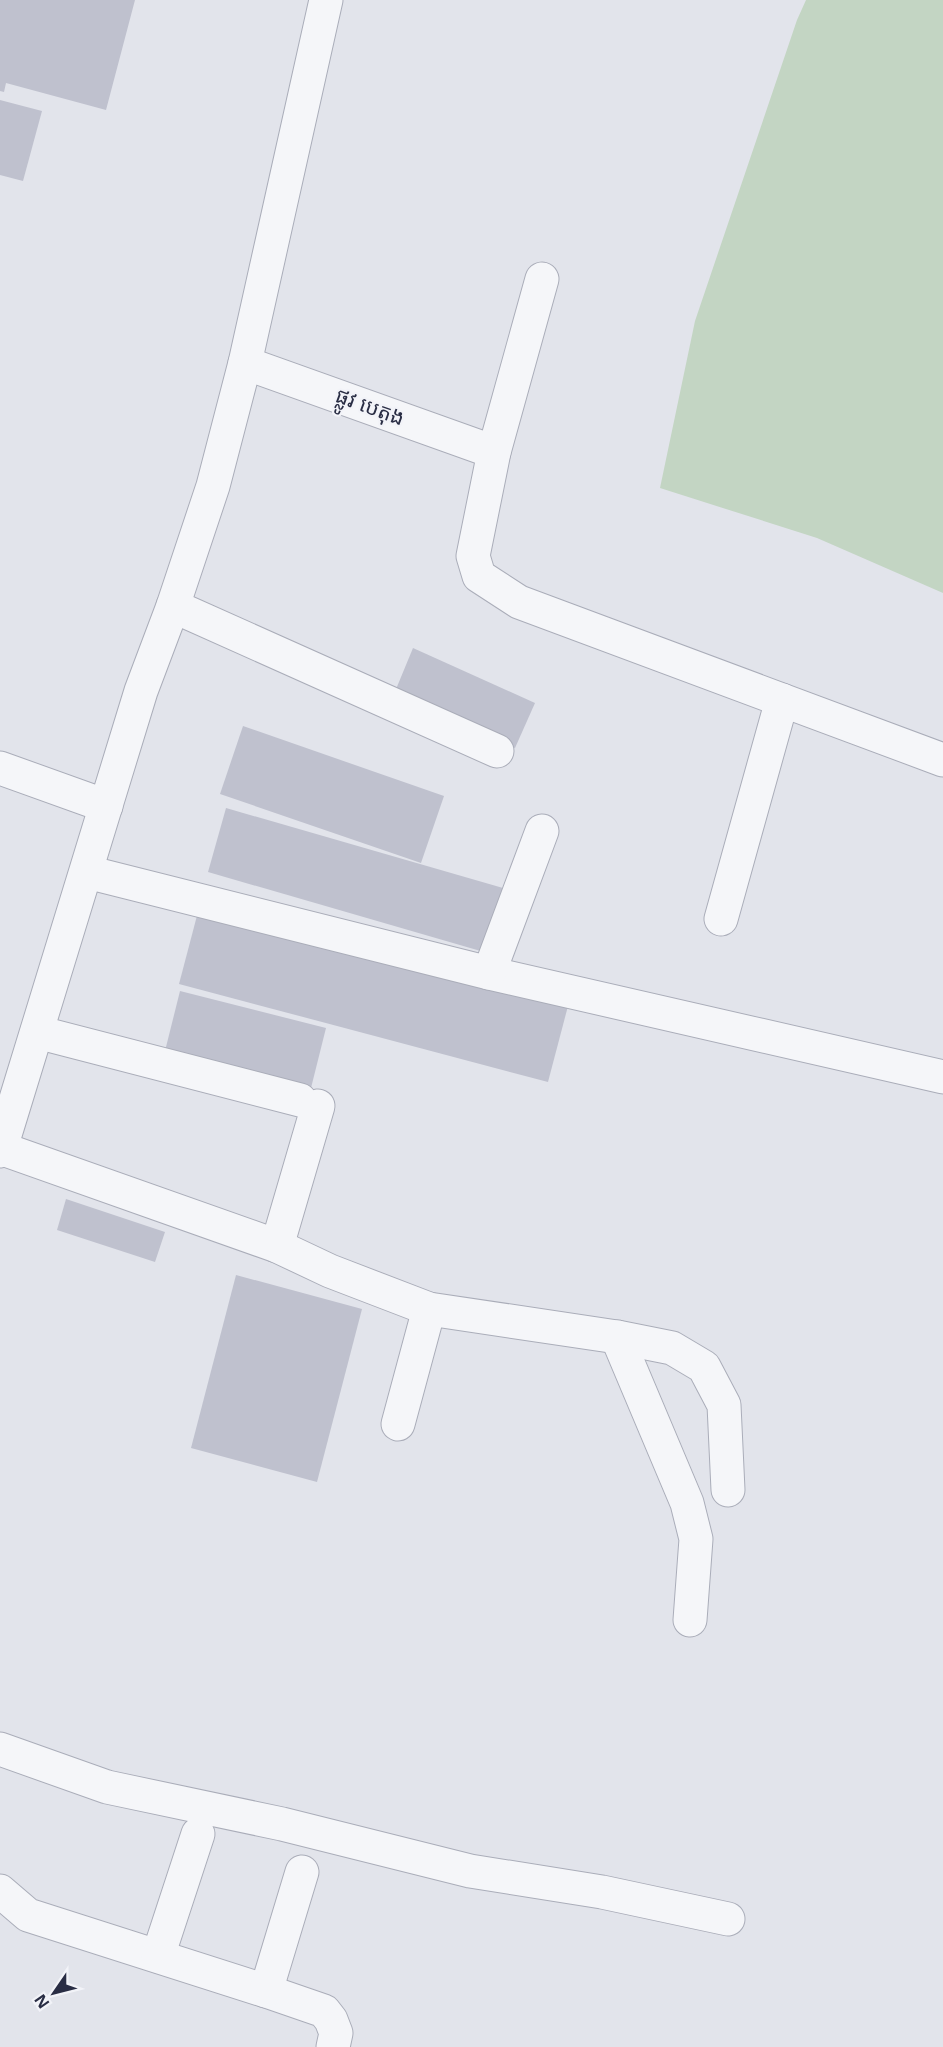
<svg xmlns="http://www.w3.org/2000/svg" width="943" height="2047" font-family="'Open Sans','Noto Sans Khmer',sans-serif">
<style>
.green{fill:#c3d5c3}
.building{fill:#bfc1ce}
.lines{fill:none;stroke-linecap:round;stroke-linejoin:round}
.minor-casing{stroke:#aaadb9;stroke-width:35}
.minor{stroke:#f5f6f9;stroke-width:33}
.labels{text-anchor:middle;stroke-width:4.5;stroke-linejoin:round;paint-order:stroke}
.street-label{font-size:21px;fill:#292d44;stroke:#f2f3f8}
</style>
<rect width="100%" height="100%" fill="#e2e4eb"/>
<path class="green" d="M806,0H943V593L817,538L660,488L695,321L797,20Z"/>
<g class="building">
<path d="M0,0H135L106,110L6,83L4,92L0,91Z"/>
<path d="M0,100L42,111L23,181L0,175Z"/>
<path d="M413,648L535,703L515,748L394,694Z"/>
<path d="M243,726L444,796L421,863L220,794Z"/>
<path d="M226,808L503,888L484,952L208,872Z"/>
<path d="M199,908L568,1006L548,1082L179,984Z"/>
<path d="M180,991L326,1028L309,1096L163,1059Z"/>
<path d="M66,1199L165,1232L155,1262L57,1230Z"/>
<path d="M236,1275L362,1309L317,1482L191,1448Z"/>
</g>
<g class="lines">
<g class="minor-casing">
<g id="minor">
<path d="M542,279L494,452L473,556L479,576L519,602L943,760"/>
<path d="M245,363L494,452"/>
<path d="M173,606L497,751"/>
<path d="M0,768L106,806"/>
<path d="M87,872L489,973L943,1077"/>
<path d="M721,919L782,700"/>
<path d="M489,973L542,831"/>
<path d="M37,1032L300,1100"/>
<path d="M0,1148L277,1246L330,1271L429,1309L617,1337L672,1348L704,1367L724,1405L728,1490"/>
<path d="M0,1151L141,691L173,606L213,486L245,363L326,0"/>
<path d="M277,1246L318,1106"/>
<path d="M617,1337L687,1503L696,1539L690,1620"/>
<path d="M398,1424L429,1309"/>
<path d="M0,1749L107,1787L282,1824L470,1871L602,1892L728,1919"/>
<path d="M0,1891L28,1915L266,1991L324,2011L331,2020L336,2033L333,2047"/>
<path d="M158,1956L198,1834"/>
<path d="M266,1991L302,1872"/>
</g>
</g>
<use href="#minor" class="minor"/>
</g>
<g class="labels">
<g class="street-label">
<text transform="translate(370 407) rotate(20)" y="7">ផ្លូវ បេតុង</text>
</g>
</g>
<g transform="translate(54 1993) rotate(235)" stroke="#f2f3f8" stroke-width="4.5" paint-order="stroke">
<path d="M0-4.5L10 22L0 15L-10 22Z" fill="#292d44"/>
<text y="-9" font-size="16" font-weight="bold" text-anchor="middle" fill="#292d44">N</text>
</g>
</svg>
